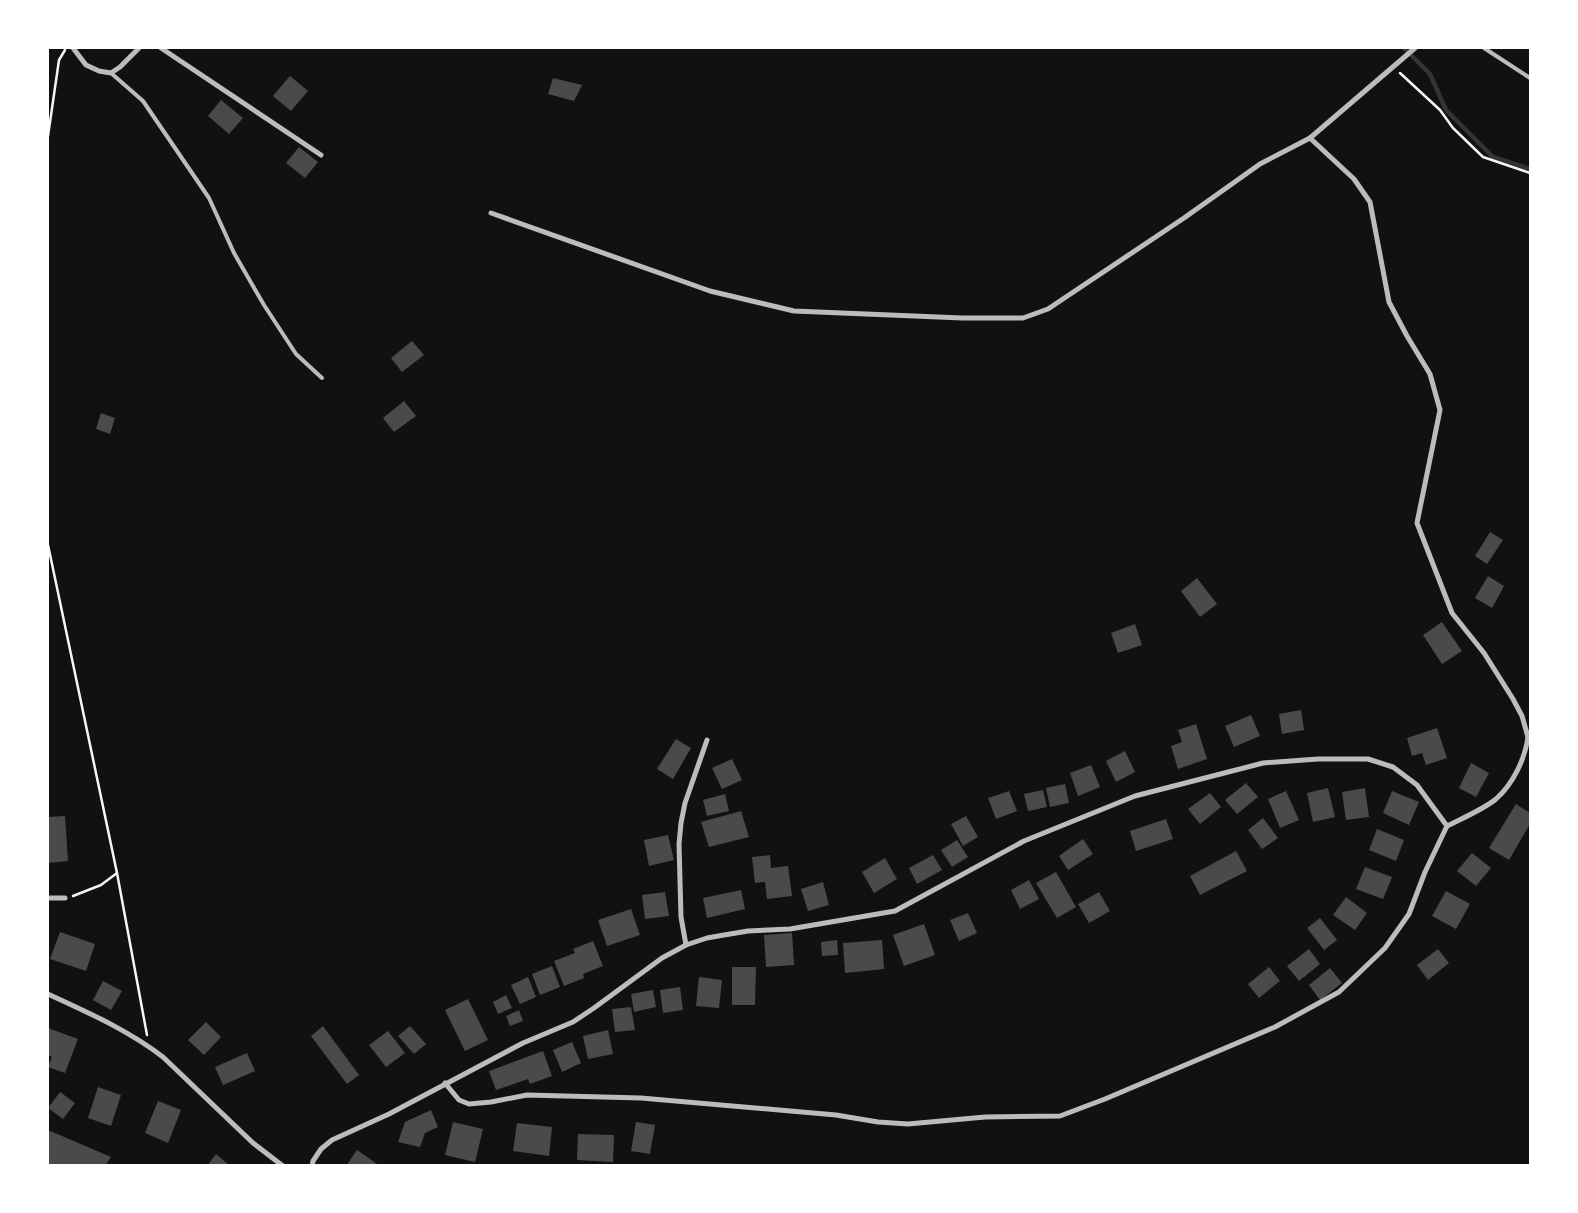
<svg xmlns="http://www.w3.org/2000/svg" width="1578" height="1213" font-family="Manrope,sans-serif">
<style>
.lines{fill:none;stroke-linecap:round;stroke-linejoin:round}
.stream{stroke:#333;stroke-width:4.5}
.building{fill:#4a4a4a}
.path{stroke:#f5f5f5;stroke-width:2.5}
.service{stroke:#bcbcbc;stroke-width:4}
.minor{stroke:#bcbcbc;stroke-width:5}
</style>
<rect width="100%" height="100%" fill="#111"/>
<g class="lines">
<path class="stream" d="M1404,48L1430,74L1446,110L1493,157L1530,169"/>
</g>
<g class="building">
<path d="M290,76L308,91L291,111L273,96Z"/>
<path d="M553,78L582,85L574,101L548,94Z"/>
<path d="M221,100L243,118L229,134L208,116Z"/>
<path d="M299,147L318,162L305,178L286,163Z"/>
<path d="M412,341L424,355L402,372L391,358Z"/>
<path d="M404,401L416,416L394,432L383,418Z"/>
<path d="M101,413L115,418L110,434L96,429Z"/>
<path d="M1490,532L1503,540L1487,564L1475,556Z"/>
<path d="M1488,576L1504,586L1492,608L1475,598Z"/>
<path d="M1197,578L1217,604L1200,617L1181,591Z"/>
<path d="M1442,622L1462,651L1442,664L1423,635Z"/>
<path d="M1135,624L1142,645L1118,653L1111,633Z"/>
<path d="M1301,710L1304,730L1282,734L1279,714Z"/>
<path d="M1251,715L1260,736L1234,747L1225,726Z"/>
<path d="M1196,724L1207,759L1178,769L1171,746L1182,742L1178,730Z"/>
<path d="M1437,728L1447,758L1426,765L1422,753L1412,756L1407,738Z"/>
<path d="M676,739L691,748L673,779L657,769Z"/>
<path d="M1125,751L1135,772L1116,782L1106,761Z"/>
<path d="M732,759L742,780L722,789L712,768Z"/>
<path d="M1471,763L1489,773L1476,797L1459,788Z"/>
<path d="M1091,765L1100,787L1078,796L1070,773Z"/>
<path d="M1246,783L1258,797L1237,814L1225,800Z"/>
<path d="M1065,784L1069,803L1050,807L1046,788Z"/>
<path d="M1328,788L1335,817L1313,822L1307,793Z"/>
<path d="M1365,788L1369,817L1346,820L1342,792Z"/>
<path d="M1043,790L1047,807L1028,811L1024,794Z"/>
<path d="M1009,791L1017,811L996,819L988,798Z"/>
<path d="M1286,791L1299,820L1280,828L1268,799Z"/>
<path d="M1392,791L1419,802L1409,825L1383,813Z"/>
<path d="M1210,793L1221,807L1200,824L1188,809Z"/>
<path d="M725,794L729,811L707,816L703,800Z"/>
<path d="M1516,804L1530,813V824L1509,860L1489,848Z"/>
<path d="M741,811L749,837L709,847L701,822Z"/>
<path d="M65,816L68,861L48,863V817Z"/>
<path d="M966,816L978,837L963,846L951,824Z"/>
<path d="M1263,818L1278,838L1262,849L1248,830Z"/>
<path d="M1166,819L1173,839L1136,851L1130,831Z"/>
<path d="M1377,829L1404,840L1396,861L1369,850Z"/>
<path d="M668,835L674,860L649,866L644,840Z"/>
<path d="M1083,839L1093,854L1068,870L1059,856Z"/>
<path d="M957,840L968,857L952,867L941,850Z"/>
<path d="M1236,851L1247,871L1200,895L1190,876Z"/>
<path d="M1472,853L1491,868L1476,886L1457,871Z"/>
<path d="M770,855L771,868L788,866L792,896L767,899L765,882L755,883L752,857Z"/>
<path d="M933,855L942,870L917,884L909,868Z"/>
<path d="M885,858L897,879L874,893L862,872Z"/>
<path d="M1365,867L1392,877L1383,899L1356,889Z"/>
<path d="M1056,872L1076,907L1057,918L1036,883Z"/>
<path d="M1029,880L1039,899L1020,909L1011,890Z"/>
<path d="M823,882L829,905L808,911L801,889Z"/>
<path d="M741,890L745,909L707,918L703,898Z"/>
<path d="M1446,891L1470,904L1456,929L1432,916Z"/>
<path d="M665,892L669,916L645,919L642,895Z"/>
<path d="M1099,892L1110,911L1089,923L1078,904Z"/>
<path d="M1346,897L1367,913L1355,930L1333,915Z"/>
<path d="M631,909L640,935L607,946L598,920Z"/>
<path d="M968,913L977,933L959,941L950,920Z"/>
<path d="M1320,918L1337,940L1324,950L1307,928Z"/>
<path d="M924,924L935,955L904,966L893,935Z"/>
<path d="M60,932L95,944L86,971L50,959Z"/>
<path d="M792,933L794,965L766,967L764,935Z"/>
<path d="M837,940L838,955L822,956L821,942Z"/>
<path d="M882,940L884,969L845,973L843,943Z"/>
<path d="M593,941L603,966L583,974L584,978L564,986L554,961L575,953L573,949Z"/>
<path d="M1309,949L1320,964L1299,981L1287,966Z"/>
<path d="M1438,949L1449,963L1428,980L1417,965Z"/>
<path d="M552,966L560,987L540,995L532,974Z"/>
<path d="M732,967H756L755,1005H732Z"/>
<path d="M1269,967L1280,981L1259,998L1248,984Z"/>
<path d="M1330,968L1342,983L1320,1000L1309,985Z"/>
<path d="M528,977L536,997L520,1004L511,985Z"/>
<path d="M699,977L722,980L719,1008L696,1006Z"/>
<path d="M103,981L122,991L111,1010L93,1000Z"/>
<path d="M680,987L683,1010L663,1013L660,990Z"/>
<path d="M653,990L656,1007L634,1012L631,994Z"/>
<path d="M506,995L512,1008L498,1014L493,1002Z"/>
<path d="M468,999L488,1040L465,1051L445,1010Z"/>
<path d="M631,1007L635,1030L615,1032L612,1009Z"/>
<path d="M519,1010L523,1021L510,1026L506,1016Z"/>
<path d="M206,1022L221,1037L204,1055L188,1040Z"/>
<path d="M323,1026L359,1075L347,1084L311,1036Z"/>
<path d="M410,1026L426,1044L414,1054L398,1036Z"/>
<path d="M48,1028L78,1039L65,1073L48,1067L52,1057L48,1055Z"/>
<path d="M608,1030L613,1054L588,1059L583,1036Z"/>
<path d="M388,1031L405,1053L386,1067L369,1045Z"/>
<path d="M572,1042L581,1063L562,1072L553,1050Z"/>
<path d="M543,1051L552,1076L530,1084L528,1079L496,1090L489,1071Z"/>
<path d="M247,1053L255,1071L223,1085L215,1067Z"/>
<path d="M98,1087L121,1095L111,1126L88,1118Z"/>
<path d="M60,1092L75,1103L63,1119L48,1108Z"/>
<path d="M158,1101L181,1110L168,1143L145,1133Z"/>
<path d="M431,1110L438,1127L425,1133L420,1147L398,1142L405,1122Z"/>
<path d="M453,1122L483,1129L475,1162L445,1155Z"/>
<path d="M636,1122L655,1125L650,1154L631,1151Z"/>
<path d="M517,1123L552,1127L549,1156L513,1151Z"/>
<path d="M48,1130L111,1157L105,1166H54L48,1163Z"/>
<path d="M578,1134L614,1135L613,1162L577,1160Z"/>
<path d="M357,1150L380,1166H346Z"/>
<path d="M216,1154L230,1166H207Z"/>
</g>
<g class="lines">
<g class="path">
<path d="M1400,73L1440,110L1453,128L1483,157L1530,173"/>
<path d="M48,136L59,60L65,50"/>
<path d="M48,545L117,873L147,1035"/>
<path d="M73,896L101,885L117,873"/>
</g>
<g class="service">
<path d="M1484,48L1530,78"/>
<path d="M111,73L143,101L209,198L234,253L264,305L296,354L322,378"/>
</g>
<g class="minor">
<path d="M73,48L86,65L99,71L111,73L120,67L139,48"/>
<path d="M161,48L321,155"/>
<path d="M1310,138L1354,179L1370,202L1389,302L1407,336L1430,374L1440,410L1417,523L1452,613L1484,653L1513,699L1522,716L1528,737"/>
<path d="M491,213L710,291L794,311L962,318H1023L1048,309L1184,218L1260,164L1310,138L1415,48"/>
<path d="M1447,826C1461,819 1484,809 1496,799C1513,784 1525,759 1528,737L1530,735"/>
<path d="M48,898H65"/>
<path d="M686,945L681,917L679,844L681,823L685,803L707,740"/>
<path d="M48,994C87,1012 128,1030 163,1057L253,1143L283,1166"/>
<path d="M445,1083L459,1100L469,1104L491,1102L527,1095L641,1098L836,1115L878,1122L908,1124L985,1117L1060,1116L1105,1099L1275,1027L1339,992L1385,948L1409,914L1425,872L1447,826"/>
<path d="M312,1166L313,1161L321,1149L332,1140L389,1114L523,1043L573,1022L594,1008L662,958L686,945L707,938L724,935L748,931L790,929L895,911L1024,841L1135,796L1263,763L1318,759H1368L1393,767L1417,785L1447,826"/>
</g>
</g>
<rect width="1578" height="1213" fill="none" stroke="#ffffff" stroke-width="98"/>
</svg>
